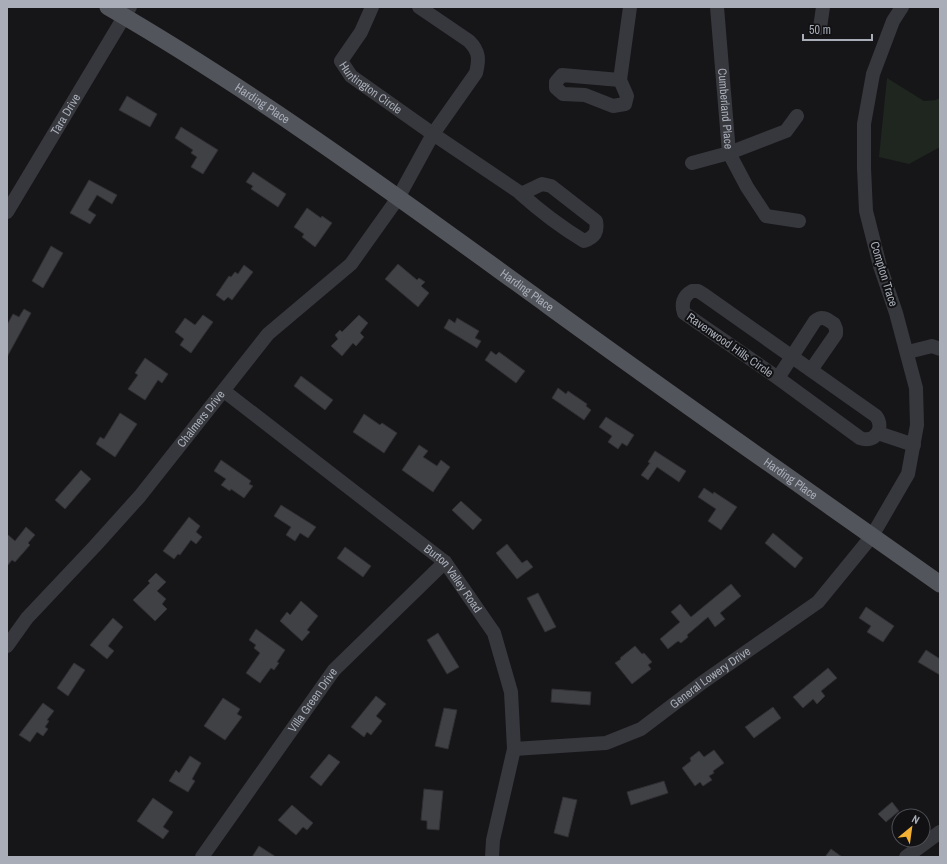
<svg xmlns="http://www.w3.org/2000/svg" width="947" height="864" viewBox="0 0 947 864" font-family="'Archivo Narrow',sans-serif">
<rect width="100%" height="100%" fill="#161618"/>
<path fill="#1e261f" d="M 887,78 L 924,101 L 936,100 L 940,98 L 940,147 L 909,164 L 879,157 Z"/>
<path fill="#404145" stroke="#303034" d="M 127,96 L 157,114 L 150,127 L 119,110 Z
M 181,127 L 218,150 L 203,174 L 191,167 L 197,157 L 191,153 L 193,150 L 175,138 Z
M 253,172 L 286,194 L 278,207 L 251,189 L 253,186 L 246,182 Z
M 89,180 L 117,195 L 112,204 L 97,195 L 88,210 L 96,215 L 90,224 L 70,213 Z
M 307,208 L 321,218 L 322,216 L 332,223 L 315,247 L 302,237 L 304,234 L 294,227 Z
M 51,246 L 63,253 L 43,288 L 32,281 Z
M 398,264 L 417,280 L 419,278 L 425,282 L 421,286 L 429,293 L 418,307 L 385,279 Z
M 244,265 L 253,272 L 232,300 L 228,297 L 224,301 L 216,295 L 229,276 L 231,277 L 235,272 L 238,274 Z
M 24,309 L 31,313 L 7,357 L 7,325 L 13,314 L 19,317 Z
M 203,315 L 213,322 L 191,353 L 180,345 L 184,339 L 175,332 L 185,318 L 195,325 Z
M 359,315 L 368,323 L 360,333 L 364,337 L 356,346 L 353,343 L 342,356 L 331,346 L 338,339 L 335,335 L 340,330 L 342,332 Z
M 457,318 L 479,331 L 475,338 L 481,341 L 477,348 L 444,328 L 449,319 L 455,323 Z
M 491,351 L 496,355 L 499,352 L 525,371 L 516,383 L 485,360 Z
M 145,358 L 168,374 L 162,383 L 158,380 L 145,400 L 128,389 L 138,375 L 135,373 Z
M 301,376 L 333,400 L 325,410 L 294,386 Z
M 558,388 L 566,394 L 568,391 L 587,404 L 586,406 L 591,410 L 584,420 L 552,398 Z
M 120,413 L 137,424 L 115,457 L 96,444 L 100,437 L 104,439 Z
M 364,414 L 380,425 L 382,423 L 397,433 L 384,453 L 353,432 Z
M 606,417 L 634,435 L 627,446 L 622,443 L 618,449 L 608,442 L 612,436 L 599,427 Z
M 419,445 L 428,451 L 423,457 L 437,466 L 441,460 L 450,467 L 433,492 L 402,470 Z
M 655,451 L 686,471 L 679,482 L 657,467 L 648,480 L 641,475 L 650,463 L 648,462 Z
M 221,460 L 251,481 L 249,484 L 253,486 L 244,498 L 231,489 L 230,491 L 221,485 L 226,479 L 214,471 Z
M 81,470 L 91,479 L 65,509 L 55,500 Z
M 704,488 L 713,494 L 714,492 L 737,507 L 721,530 L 708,521 L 716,509 L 698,497 Z
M 461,501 L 482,520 L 473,530 L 452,510 Z
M 281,505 L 316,527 L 308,538 L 300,533 L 295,541 L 286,535 L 291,527 L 274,516 Z
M 189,517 L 200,526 L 196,532 L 202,537 L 196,544 L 191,540 L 180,555 L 178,554 L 174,559 L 163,551 Z
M 26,527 L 35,535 L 28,543 L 30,545 L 15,562 L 12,560 L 7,566 L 7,534 L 15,541 Z
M 773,533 L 803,558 L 795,568 L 765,543 Z
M 507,544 L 522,563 L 527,560 L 533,567 L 517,579 L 496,553 Z
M 345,547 L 371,566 L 363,577 L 337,558 Z
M 156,573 L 166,582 L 157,591 L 166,599 L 162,604 L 167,609 L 155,621 L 133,600 L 150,583 L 148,581 Z
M 731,584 L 741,596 L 720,613 L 725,619 L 715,627 L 708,617 L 687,635 L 688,637 L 681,643 L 678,641 L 668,649 L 660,639 L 680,622 L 671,612 L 680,604 L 691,617 Z
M 538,593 L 556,627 L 545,632 L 527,598 Z
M 301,601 L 318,616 L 307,630 L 310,632 L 302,641 L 280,621 L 287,612 L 290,615 Z
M 866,607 L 894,626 L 883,642 L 867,632 L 871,626 L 859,618 Z
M 113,618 L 123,627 L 108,646 L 114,651 L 107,659 L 90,645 Z
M 256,629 L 285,650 L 277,662 L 279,663 L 274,670 L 271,668 L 260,683 L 246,673 L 260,653 L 254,648 L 256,645 L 249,640 Z
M 438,633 L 459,667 L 447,674 L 427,640 Z
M 635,646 L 642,654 L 644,653 L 652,662 L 648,665 L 651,669 L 632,684 L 615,663 L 621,659 L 620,658 Z
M 926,650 L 940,659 L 940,675 L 918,662 Z
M 74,663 L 85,670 L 68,696 L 57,688 Z
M 828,668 L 837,678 L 821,691 L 825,696 L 817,704 L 813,699 L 803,708 L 793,697 Z
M 552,689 L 591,692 L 590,705 L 551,702 Z
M 376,696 L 386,704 L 376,716 L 382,721 L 371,735 L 367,732 L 364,737 L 351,727 Z
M 223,698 L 240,709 L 237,714 L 242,717 L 225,740 L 204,726 Z
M 43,703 L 54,711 L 47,720 L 49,721 L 45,727 L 48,729 L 43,736 L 37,732 L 30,742 L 19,735 Z
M 773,707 L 781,718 L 754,738 L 745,727 Z
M 444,708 L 457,710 L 448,749 L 435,746 Z
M 714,750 L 724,763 L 713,771 L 714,773 L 709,776 L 712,780 L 703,786 L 700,782 L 695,786 L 682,768 L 691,761 L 690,758 L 699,751 L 704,757 Z
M 329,754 L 340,762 L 321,786 L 310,777 Z
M 190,756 L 201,763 L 192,779 L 195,781 L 188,792 L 169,781 L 176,770 L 179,773 Z
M 664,781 L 668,793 L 631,805 L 627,792 Z
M 424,789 L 443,791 L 439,830 L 427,829 L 427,821 L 421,820 Z
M 563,797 L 577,800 L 568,837 L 554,833 Z
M 153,798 L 173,812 L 163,827 L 169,831 L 163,839 L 137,821 Z
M 892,802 L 899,811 L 886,822 L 878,814 Z
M 292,805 L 313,823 L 307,830 L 303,827 L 296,835 L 278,820 Z
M 259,846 L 276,857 L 252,857 Z
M 831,849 L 842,857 L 825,857 Z"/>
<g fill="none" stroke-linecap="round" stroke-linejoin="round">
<g stroke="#37383d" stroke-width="14">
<path id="s1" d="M 372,7 L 361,32 L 341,61 L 351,76 L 433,134 L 476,73 C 479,60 480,52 469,41 L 419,7"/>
<path id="s2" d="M 717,7 L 729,153 L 747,187 L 766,216 L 799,221"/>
<path d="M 820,28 L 823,7"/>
<path d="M 620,80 L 562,75 L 556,82 L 556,88 L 563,94 L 585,95 L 613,106 L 625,104 L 627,96 L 620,80 L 630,7"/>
<path d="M 692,163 L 729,153 L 786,131 L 797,116"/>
<path id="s3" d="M 7,212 L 130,7"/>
<path d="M 692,291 L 698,291 L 703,294 L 876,416 C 885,428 875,444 860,438 L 778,378 L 684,313 C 681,304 683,296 692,291 Z"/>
<path d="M 908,352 L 932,346 L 940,349"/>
<path d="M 778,378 L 815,321 C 822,315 827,319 834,324 L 836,329 L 836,334 L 811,370"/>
<path id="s4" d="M 224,391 L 445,562 L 494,633 L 511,692 L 514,749 L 493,840 L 492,857"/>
<path d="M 878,433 L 914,445"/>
<path id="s5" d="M 7,646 L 27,618 L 95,546 L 140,496 L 268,334 L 351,264 L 398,198 L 433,134 L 519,192 L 521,194 C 541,212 561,227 584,241 C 595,237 598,232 596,221 L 551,186 L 542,184 L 521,194"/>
<path id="s6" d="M 514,749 L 606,743 L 641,729 L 703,682 L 818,602 L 872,536 L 908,474 L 917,425 L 916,388 L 896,313 L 880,266 L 866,211 L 864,168 L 864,124 L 873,74 L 893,21 L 902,7"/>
<path id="s7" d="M 202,857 L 334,670 L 445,562"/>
<path d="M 906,857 L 940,832"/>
</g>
<path stroke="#53555c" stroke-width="17" id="s8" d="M 108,7 C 262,96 406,203 550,307 C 679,401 810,492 940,584"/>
</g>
<g text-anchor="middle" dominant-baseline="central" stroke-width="4" stroke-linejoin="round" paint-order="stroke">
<g font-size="12" fill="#a8adb8" stroke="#111113">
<text stroke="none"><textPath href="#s1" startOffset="103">Huntington Circle</textPath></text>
<text stroke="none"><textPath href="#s8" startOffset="182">Harding Place</textPath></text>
<text stroke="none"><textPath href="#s2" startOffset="102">Cumberland Place</textPath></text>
<text stroke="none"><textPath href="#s3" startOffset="114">Tara Drive</textPath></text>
<text transform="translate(884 274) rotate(73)">Compton Trace</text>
<text stroke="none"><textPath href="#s8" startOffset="506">Harding Place</textPath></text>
<text transform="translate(730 345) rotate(35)">Ravenwood Hills Circle</text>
<text stroke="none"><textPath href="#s5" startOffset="299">Chalmers Drive</textPath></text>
<text stroke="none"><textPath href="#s8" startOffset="830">Harding Place</textPath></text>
<text stroke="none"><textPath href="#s4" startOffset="297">Burton Valley Road</textPath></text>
<text stroke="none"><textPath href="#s6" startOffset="216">General Lowery Drive</textPath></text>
<text stroke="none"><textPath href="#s7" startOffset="192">Villa Green Drive</textPath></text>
</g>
</g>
<rect width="947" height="864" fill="none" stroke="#a8adb8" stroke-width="16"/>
<g transform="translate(911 828) rotate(29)"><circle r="19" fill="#111113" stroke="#4d4f55"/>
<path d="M0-3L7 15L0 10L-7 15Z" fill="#f2b134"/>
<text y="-6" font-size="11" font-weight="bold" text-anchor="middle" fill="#a8adb8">N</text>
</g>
<path d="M803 34v6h69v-6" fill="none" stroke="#a8adb8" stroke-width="2"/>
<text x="809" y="34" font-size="12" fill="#a8adb8" stroke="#111113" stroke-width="3" paint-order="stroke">50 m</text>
</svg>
